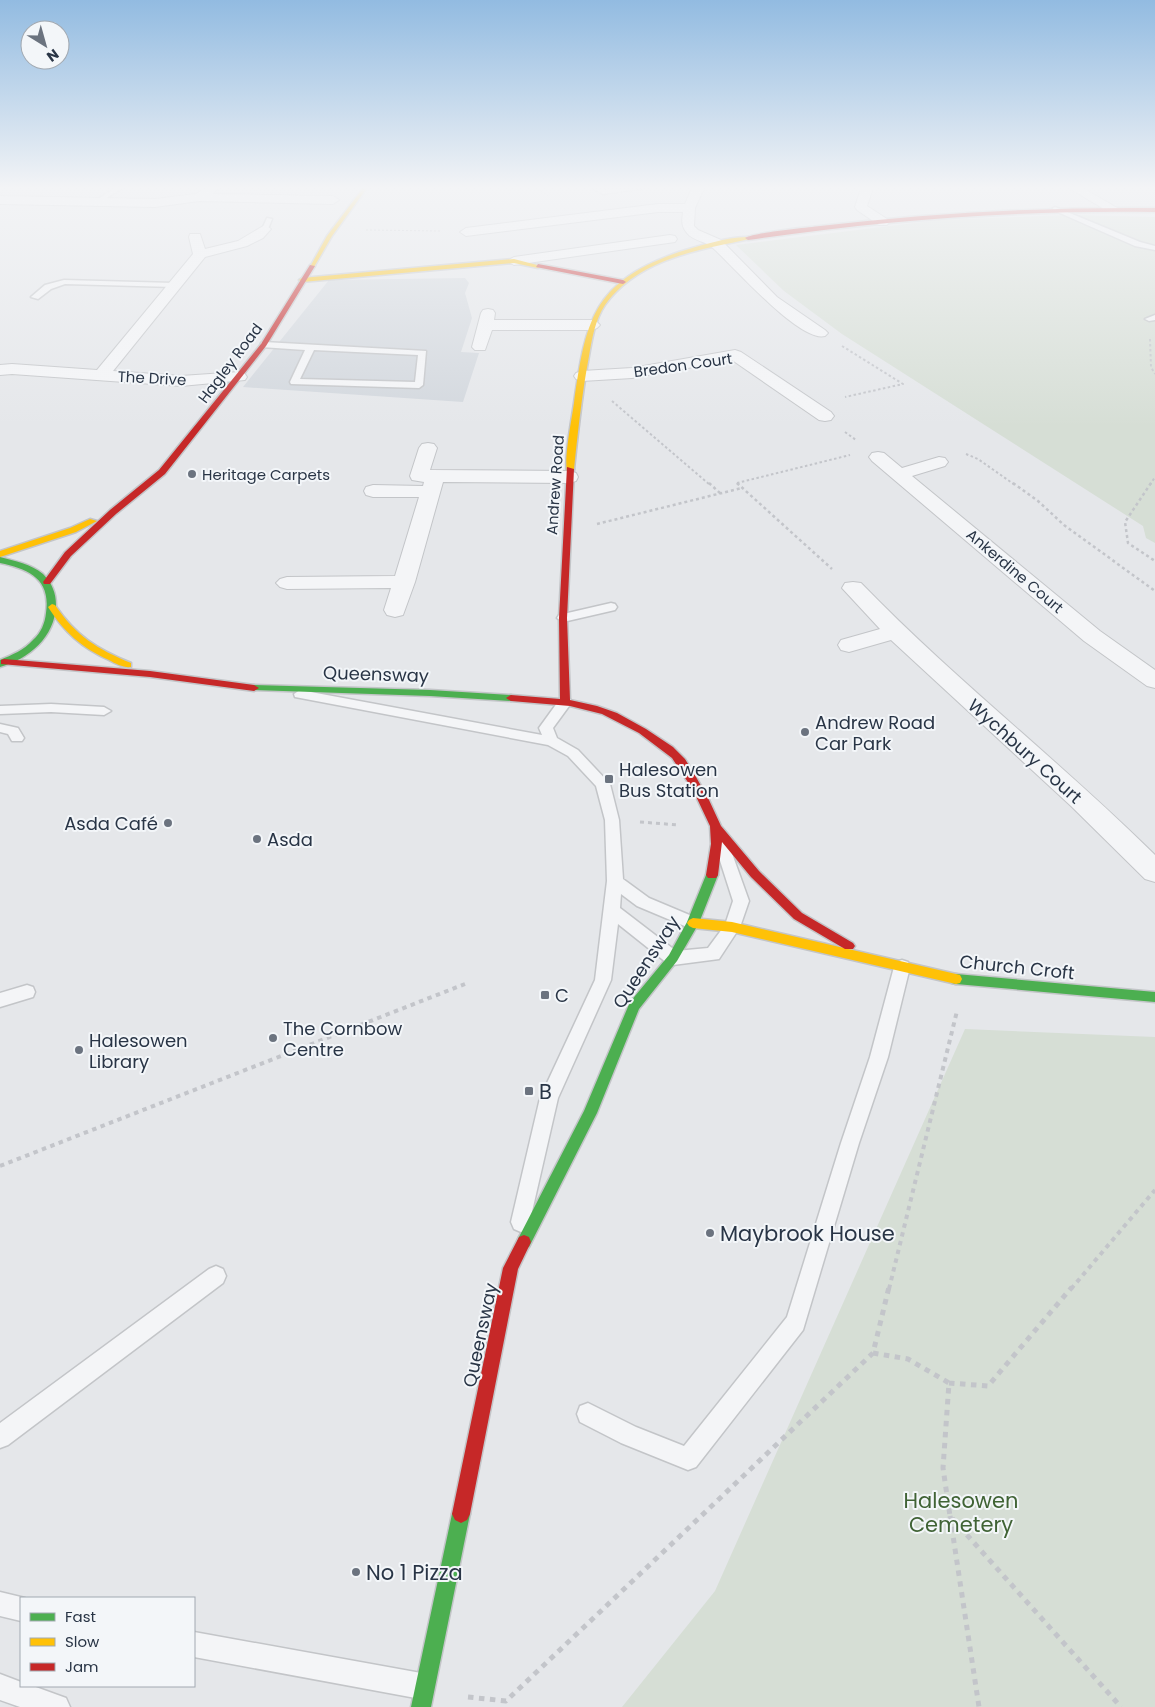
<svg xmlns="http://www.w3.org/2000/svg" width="1155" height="1707" viewBox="0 0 1155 1707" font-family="Poppins,sans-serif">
<rect width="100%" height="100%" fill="#e5e7ea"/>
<path fill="#d2d7dd" d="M 465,278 L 469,283 L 465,293 L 472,318 L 461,352 L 479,353 L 463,402 L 243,387 L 329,280 Z"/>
<path fill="#d6ded5" d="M 1071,215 L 1155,217 L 1155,543 L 1146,538 L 1143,526 L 842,334 L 784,291 L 736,245 L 939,220 Z
M 965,1029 L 1155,1037 L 1155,1707 L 622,1707 L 715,1591 Z"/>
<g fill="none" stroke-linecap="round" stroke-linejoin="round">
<g stroke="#c3c5c8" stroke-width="3">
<path id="lane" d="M 115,188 L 122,188 L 99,203 L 95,203 L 95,201 Z
M 592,188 L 604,190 L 645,188 L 603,194 Z
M 1055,207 L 1140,242 L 1155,246 L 1155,250 L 1135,246 L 1053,210 L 1053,208 Z
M 267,218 L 272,219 L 268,229 L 265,231 L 262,229 Z
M 64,280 L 174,283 L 178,285 L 174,287 L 65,284 L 51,289 L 38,299 L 31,297 L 45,285 Z
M 1155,315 L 1155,320 L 1149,321 L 1145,319 Z
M 264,342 L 426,351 L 423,385 L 419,388 L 291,384 L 290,382 L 305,350 L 261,347 L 261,343 ZM 314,350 L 418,355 L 415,382 L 300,379 Z
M 611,603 L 615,604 L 617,607 L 615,610 L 563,622 L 557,618 L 559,615 Z
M 300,690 L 542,735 L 539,728 L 560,699 L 570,699 L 572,702 L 553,728 L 557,738 L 578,750 L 610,784 L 619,820 L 623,879 L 649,898 L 699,919 L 701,923 L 699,927 L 693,929 L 687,927 L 637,906 L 621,894 L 620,908 L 676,951 L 708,948 L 725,925 L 733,901 L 715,845 L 717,841 L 722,840 L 727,841 L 729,845 L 749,901 L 740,927 L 719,959 L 673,965 L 667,963 L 618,924 L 611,980 L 558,1098 L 528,1229 L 521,1232 L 514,1229 L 511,1222 L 540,1098 L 595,980 L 607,881 L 605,820 L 596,786 L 568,756 L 548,745 L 295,697 L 294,694 Z
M 51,704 L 104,707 L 111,711 L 104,715 L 51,712 L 0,714 L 0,706 Z
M 0,724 L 18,728 L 24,738 L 22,741 L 12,741 L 8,734 L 0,732 Z
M 902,960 L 908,962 L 910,967 L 888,1057 L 859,1143 L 803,1330 L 696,1467 L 688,1470 L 621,1443 L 580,1422 L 577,1414 L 580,1406 L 588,1403 L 636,1427 L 684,1446 L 787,1317 L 841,1143 L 870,1057 L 894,967 L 896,962 Z
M 27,985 L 33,987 L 35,992 L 33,997 L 0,1007 L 0,993 Z
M 216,1266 L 223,1269 L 226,1276 L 223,1283 L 8,1445 L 0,1448 L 0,1423 L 209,1269 Z
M 0,1592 L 25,1598 L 21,1598 L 21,1621 L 0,1616 Z
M 194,1632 L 421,1673 L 430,1677 L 434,1686 L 430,1695 L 421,1699 L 194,1657 Z
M 0,1674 L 21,1682 L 21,1686 L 33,1686 L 66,1698 L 70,1707 L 20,1707 L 0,1700 Z"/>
</g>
<g stroke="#c3c5c8" stroke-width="2">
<path id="street" d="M 205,188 L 218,188 L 212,194 L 333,196 L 339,200 L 333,204 L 199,201 L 155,207 L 0,204 L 0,196 L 155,199 L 196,194 Z
M 692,188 L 704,188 L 695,208 L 694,226 L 698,230 L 721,240 L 777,297 L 825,330 L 828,333 L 825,336 C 800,343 733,266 713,248 C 706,241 693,241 687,233 C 681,226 682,221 683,212 L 658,212 L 466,236 L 460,232 L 466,228 L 658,204 L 685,204 Z
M 861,188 L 873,188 L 867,206 L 887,219 L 889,222 L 887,225 L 879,225 L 857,210 L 855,207 Z
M 1069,188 L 1083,188 L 1119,209 L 1117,212 L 1109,212 Z
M 265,225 L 271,229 L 263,238 L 247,246 L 205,257 L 113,371 L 181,376 L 239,372 L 245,374 L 247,377 L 245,380 L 181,386 L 12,374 L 0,375 L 0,365 L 12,364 L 97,370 L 193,254 L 189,237 L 190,234 L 200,234 L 205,249 L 238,241 Z
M 670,235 L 675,236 L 677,239 L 675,242 L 514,265 L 507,261 L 514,257 Z
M 488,309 L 493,310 L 495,313 L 494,320 L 592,320 L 597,322 L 600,325 L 597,328 L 592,330 L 492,330 L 485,350 L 475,350 L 472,347 L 481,313 L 483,310 Z
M 735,350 L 741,352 L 831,412 L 834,416 L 831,420 L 825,421 L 819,420 L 732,360 L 632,378 L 582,381 L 576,379 L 574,376 L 576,373 L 582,371 L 632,368 Z
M 428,443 L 434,444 L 437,448 L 430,470 L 569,471 L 576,473 L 578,477 L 576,481 L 569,483 L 443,482 L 415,582 L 403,615 L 395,617 L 387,615 L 384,610 L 391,588 L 287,589 L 280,587 L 276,583 L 280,579 L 287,577 L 395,576 L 419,497 L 373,497 L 366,495 L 364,491 L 366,487 L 373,485 L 423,486 L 424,482 L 412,480 L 410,476 L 419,448 L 422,444 Z
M 878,452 L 884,453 L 902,468 L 939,457 L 945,458 L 948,462 L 945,466 L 912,476 L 1100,631 L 1155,670 L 1155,688 L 1147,686 L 1084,641 L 872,461 L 869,457 L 872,453 Z
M 853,582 L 861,583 C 954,679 1060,761 1155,855 L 1155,882 L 1145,879 L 1071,806 L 891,640 L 849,652 L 841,650 L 838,645 L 841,640 L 880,629 L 842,588 L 845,583 Z"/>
</g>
<g stroke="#c3c5c8" stroke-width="3">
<path id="fast" d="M 0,557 C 15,561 31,564 43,574 C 52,583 56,593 56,605 C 55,637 29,659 0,667 L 0,660 C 12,655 24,650 33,640 C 41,633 45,623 46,613 C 51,579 29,569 0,563 Z
M 254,685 L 430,690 L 511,695 L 516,698 L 511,701 L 430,696 L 251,690 L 249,688 L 251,686 Z
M 712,871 L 716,872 L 718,875 L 699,923 L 677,961 L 639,1009 L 597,1113 L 529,1247 L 524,1249 L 519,1247 L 517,1242 L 519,1237 L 584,1111 L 630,1002 L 669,955 L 687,922 L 706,875 L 708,872 Z
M 956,974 L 1155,992 L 1155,1002 L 956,984 L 952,983 L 950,979 L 952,975 Z
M 461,1505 L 467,1508 L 470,1514 L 431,1707 L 411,1707 L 452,1514 L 455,1508 Z"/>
</g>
<g stroke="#c3c5c8" stroke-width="3">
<path id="slow" d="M 363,188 L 367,188 L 332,236 L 314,267 L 310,267 L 327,236 Z
M 750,237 L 750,239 C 698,250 638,259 605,305 C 595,320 592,339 589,356 C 582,393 578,431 574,469 L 567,471 C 564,457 572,418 574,403 C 586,319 593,282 679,252 C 699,246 729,236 750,237 Z
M 514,259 L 541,266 L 538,268 L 514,263 L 302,282 L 299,280 L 302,278 Z
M 90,519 L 97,521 L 76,532 L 0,557 L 0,551 L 70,528 Z
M 52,604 L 55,605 C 76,636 97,649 131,663 L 131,667 C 124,668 116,664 109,660 C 82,648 64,632 48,607 Z
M 693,918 L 732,922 L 956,974 L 960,975 L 962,979 L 960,983 L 956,984 L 732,932 L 693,928 L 689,926 L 687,923 L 689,920 Z"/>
</g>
<g stroke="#c3c5c8" stroke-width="3">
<path id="jam" d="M 1155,208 L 1155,212 C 1018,210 883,220 748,240 L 745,238 C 757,232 804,228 820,226 C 932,213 1043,207 1155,208 Z
M 538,264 L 623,280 L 626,282 L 623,284 L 536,267 Z
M 310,265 L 315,266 L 266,346 L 165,474 L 116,514 L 71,556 L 50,584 L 44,584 L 43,582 L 65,552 L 110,510 L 159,470 L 261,344 Z
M 567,467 L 574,469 L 567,618 L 570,700 L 597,706 L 617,713 L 646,729 L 673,747 L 685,759 L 696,777 L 709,800 L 721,826 L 759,871 L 802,913 L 853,943 L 855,946 L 853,949 L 845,949 L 794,919 L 751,877 L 722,842 L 718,875 L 716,878 L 708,878 L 706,875 L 711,844 L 710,826 L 693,790 L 672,758 L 639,733 L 602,714 L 570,706 L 511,701 L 506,698 L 511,695 L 560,699 L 559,618 Z
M 4,659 L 150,671 L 254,685 L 259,688 L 254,691 L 150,677 L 1,664 L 1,660 Z
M 524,1235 L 529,1237 L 531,1242 L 518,1269 L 470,1514 L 467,1520 L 461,1523 L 455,1520 L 452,1514 L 503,1268 L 519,1237 Z"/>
</g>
<path stroke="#c3c5ca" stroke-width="1" stroke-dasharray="2 2" stroke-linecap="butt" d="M 537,188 L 548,196
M 366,230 L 440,231"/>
<path stroke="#c3c5ca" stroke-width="2" stroke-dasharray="2.5 2.5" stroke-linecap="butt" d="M 1150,339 L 1151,367 L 1155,374
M 842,346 L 903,384 L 845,397
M 612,401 L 710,485
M 845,432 L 856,440
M 966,454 L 978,459 L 1015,485
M 737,483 L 739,485
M 737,483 L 850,455
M 1150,485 L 1155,477"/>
<path stroke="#c3c5ca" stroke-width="2.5" stroke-dasharray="3 3" stroke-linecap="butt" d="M 709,483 L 720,493
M 737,483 L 832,569
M 1013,483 L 1038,501 L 1064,525 L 1155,591
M 1151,483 L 1125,522 L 1128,543 L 1155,561
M 597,524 L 742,488"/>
<path stroke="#c3c5ca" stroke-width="3" stroke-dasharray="4 4" stroke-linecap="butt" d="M 640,822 L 679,825"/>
<path stroke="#c3c5ca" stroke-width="4" stroke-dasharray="4.5 4.5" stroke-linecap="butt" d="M 0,1166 L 465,984
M 889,1289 L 957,1011
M 1071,1289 L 1155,1190"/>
<path stroke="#c3c5ca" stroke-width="5" stroke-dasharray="5.5 5.5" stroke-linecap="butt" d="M 873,1353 L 908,1359 L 949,1383 L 943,1468 L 950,1516 L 1121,1707
M 949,1383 L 988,1386 L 1072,1287
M 950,1516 L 979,1707
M 468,1697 L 506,1701 L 873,1353 L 889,1287"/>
<use href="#lane" fill="#f4f5f7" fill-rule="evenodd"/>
<use href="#street" fill="#f4f5f7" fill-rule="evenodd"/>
<use href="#fast" fill="#4caf50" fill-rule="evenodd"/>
<use href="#slow" fill="#ffc107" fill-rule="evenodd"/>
<use href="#jam" fill="#c62828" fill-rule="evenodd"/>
</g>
<linearGradient id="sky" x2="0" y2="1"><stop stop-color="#92bbe1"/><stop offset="0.44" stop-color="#f3f4f6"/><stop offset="1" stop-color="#f3f4f6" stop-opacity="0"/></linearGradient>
<rect width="1155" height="427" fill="url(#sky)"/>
<g fill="#6b737f" stroke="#f3f6f9" stroke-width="2">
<circle cx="192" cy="474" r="5"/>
<circle cx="805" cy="732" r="5"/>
<rect x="604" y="774" width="10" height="10" rx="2.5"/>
<circle cx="168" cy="823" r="5"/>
<circle cx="257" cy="839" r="5"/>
<rect x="540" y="990" width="10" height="10" rx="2.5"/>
<circle cx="273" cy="1038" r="5"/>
<circle cx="79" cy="1050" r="5"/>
<rect x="524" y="1086" width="10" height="10" rx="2.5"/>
<circle cx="710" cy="1233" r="5"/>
<circle cx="356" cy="1572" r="5"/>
</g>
<g text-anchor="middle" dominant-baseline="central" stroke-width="4" stroke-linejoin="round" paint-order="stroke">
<g font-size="15" fill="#293546" stroke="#f3f6f9">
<text transform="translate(230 363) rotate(-53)">Hagley Road</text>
<text transform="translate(683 365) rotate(-8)">Bredon Court</text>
<text transform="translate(152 378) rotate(3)">The Drive</text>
<text transform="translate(555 485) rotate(-86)">Andrew Road</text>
<text transform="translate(1015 571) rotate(40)">Ankerdine Court</text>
</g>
<g font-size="15" fill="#293546" stroke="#f3f6f9" text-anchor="start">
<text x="202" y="474">Heritage Carpets</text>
</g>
<g font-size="18" fill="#293546" stroke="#f3f6f9">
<text transform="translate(376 674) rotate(2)">Queensway</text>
<text transform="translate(1025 751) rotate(42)">Wychbury Court</text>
<text transform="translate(646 962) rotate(-57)">Queensway</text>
<text transform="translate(1017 967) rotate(6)">Church Croft</text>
<text transform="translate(480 1335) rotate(-78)">Queensway</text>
</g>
<g font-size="18" fill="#293546" stroke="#f3f6f9" text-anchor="start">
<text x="815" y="722">Andrew Road<tspan x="815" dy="21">Car Park</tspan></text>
<text x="619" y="769">Halesowen<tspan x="619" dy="21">Bus Station</tspan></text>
<text x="158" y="823" text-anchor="end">Asda Café</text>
<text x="267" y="839">Asda</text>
<text x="555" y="995">C</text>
<text x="283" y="1028">The Cornbow<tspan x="283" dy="21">Centre</tspan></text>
<text x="89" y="1040">Halesowen<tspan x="89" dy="21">Library</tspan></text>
</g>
<g font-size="21" fill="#293546" stroke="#f3f6f9" text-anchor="start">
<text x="539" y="1091">B</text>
<text x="720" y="1233">Maybrook House</text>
<text x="366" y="1572">No 1 Pizza</text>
</g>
<g font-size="21" fill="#406335" stroke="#f3f6f9">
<text x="961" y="1500">Halesowen<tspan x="961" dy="24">Cemetery</tspan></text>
</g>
</g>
<rect x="20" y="1597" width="175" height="90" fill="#f3f6f9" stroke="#a2a9b1"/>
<rect x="30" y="1613" width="25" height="8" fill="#4caf50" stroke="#a2a9b1"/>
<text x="65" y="1622" font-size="15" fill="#293546">Fast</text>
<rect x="30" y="1638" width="25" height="8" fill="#ffc107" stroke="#a2a9b1"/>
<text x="65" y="1647" font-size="15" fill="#293546">Slow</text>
<rect x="30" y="1663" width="25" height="8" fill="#c62828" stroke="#a2a9b1"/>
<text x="65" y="1672" font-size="15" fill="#293546">Jam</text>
<g transform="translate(45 45) rotate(143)"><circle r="24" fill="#f3f6f9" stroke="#a2a9b1"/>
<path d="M0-4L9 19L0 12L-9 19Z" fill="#6b737f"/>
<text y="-8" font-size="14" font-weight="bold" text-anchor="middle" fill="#293546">N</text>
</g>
</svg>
